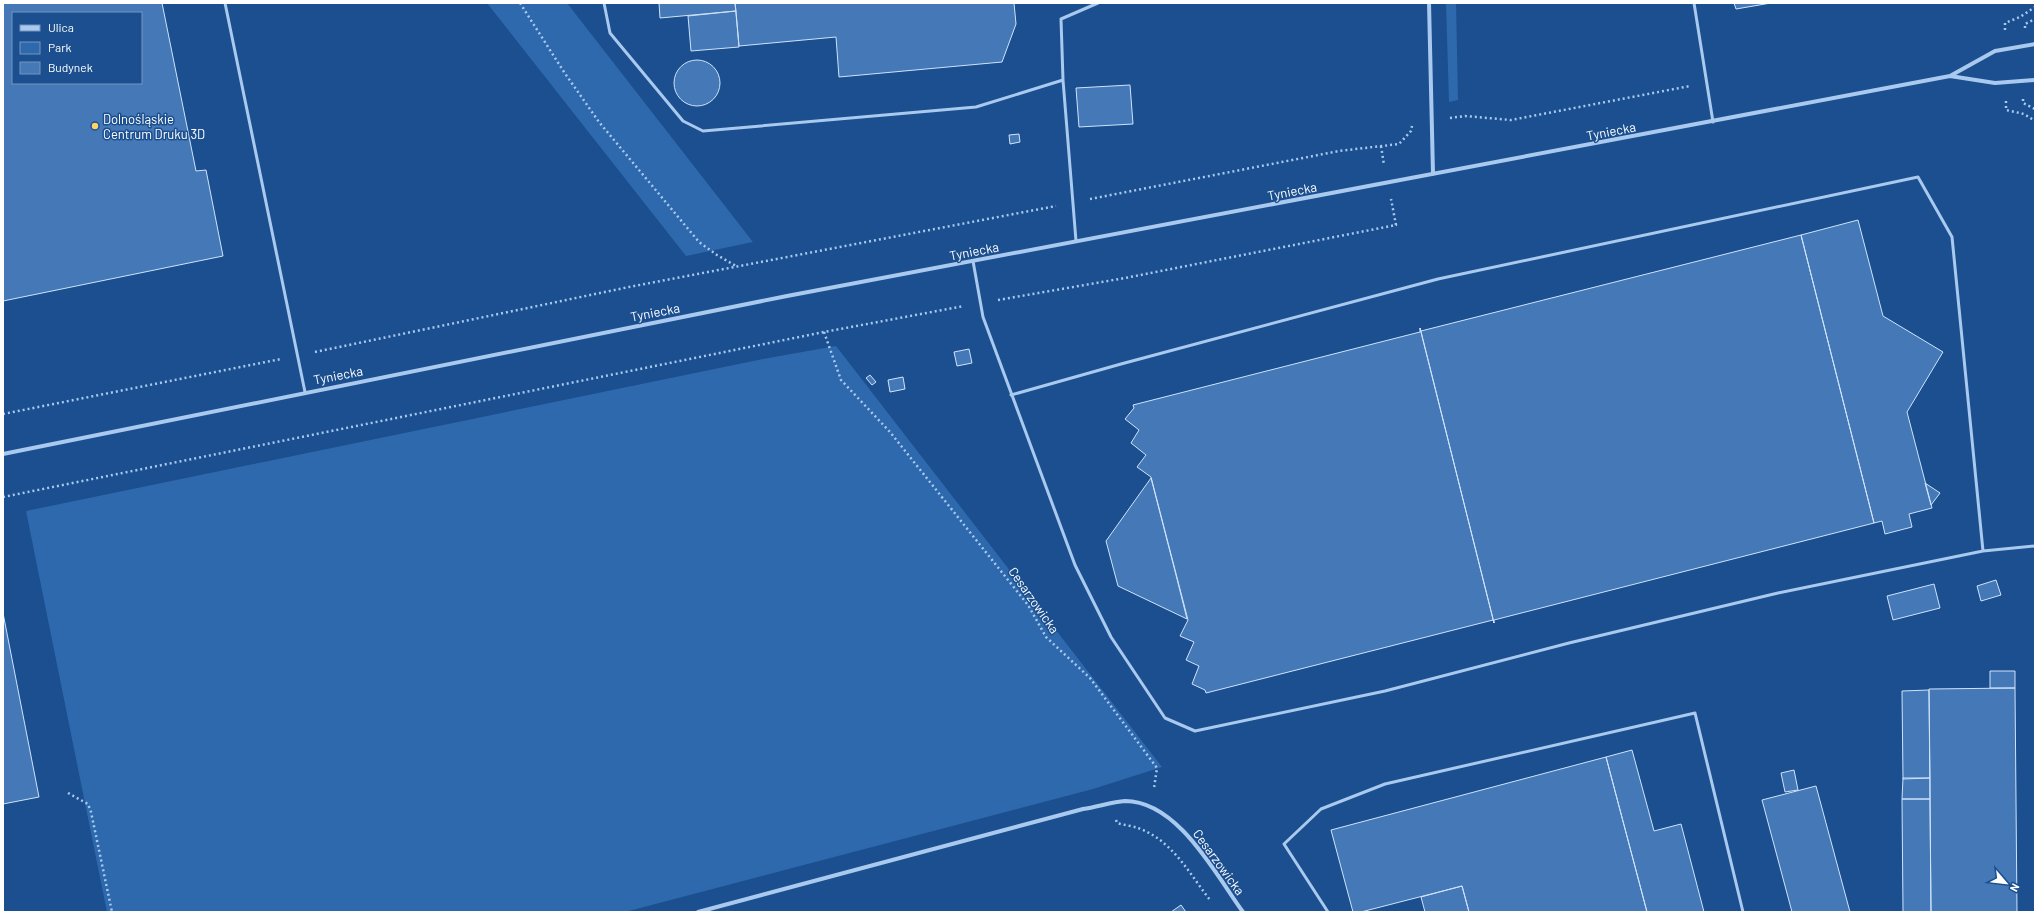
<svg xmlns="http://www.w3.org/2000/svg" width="2038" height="915" viewBox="0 0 2038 915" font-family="Barlow,sans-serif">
<rect width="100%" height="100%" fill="#1b4f8f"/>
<path fill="#2e69ad" d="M 487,3 L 567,3 L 753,242 L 686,256 Z
M 1446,3 L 1456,3 L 1458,100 L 1449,102 Z
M 836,346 L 1162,767 L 1093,789 L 625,912 L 107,912 L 26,511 L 763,359 Z"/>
<path fill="#4478b7" stroke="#cfe3fa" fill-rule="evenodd" d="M 3,3 L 162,3 L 196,171 L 206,170 L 223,256 L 3,301 ZM 13,13 L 141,13 L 141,83 L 13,83 Z
M 659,3 L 735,3 L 736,11 L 660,18 Z
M 735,3 L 1014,3 L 1016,24 L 1002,62 L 839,77 L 836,37 L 739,46 Z
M 1734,3 L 1771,3 L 1736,9 Z
M 736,11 L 739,47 L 691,51 L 688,16 Z
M674 83a23 23 0 1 1 46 0a23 23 0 1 1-46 0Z
M 1130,85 L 1133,124 L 1079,127 L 1076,88 Z
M 1019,134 L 1020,142 L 1010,144 L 1009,135 Z
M 1858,220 L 1883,316 L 1943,352 L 1907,412 L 1932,508 L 1909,514 L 1912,527 L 1885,534 L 1882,521 L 1874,523 L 1801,235 Z
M 1801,235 L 1874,523 L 1494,620 L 1494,623 L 1420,328 L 1421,331 Z
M 1420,328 L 1494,623 L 1493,620 L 1206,693 L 1205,690 L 1192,684 L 1199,666 L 1186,660 L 1194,642 L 1180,636 L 1188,620 L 1151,477 L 1137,467 L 1146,455 L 1131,443 L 1139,430 L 1125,419 L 1134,408 L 1133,405 L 1420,332 Z
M 969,349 L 972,363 L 957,366 L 954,352 Z
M 870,375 L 876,382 L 872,385 L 866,378 Z
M 903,377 L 905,389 L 890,392 L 888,380 Z
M 1151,478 L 1176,575 L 1187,619 L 1118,586 L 1106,541 Z
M 1925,483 L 1940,493 L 1931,505 Z
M 1996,580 L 2001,595 L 1981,601 L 1977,586 Z
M 1934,584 L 1940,608 L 1893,620 L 1887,596 Z
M 3,613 L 39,797 L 3,804 Z
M 1990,671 L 2015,671 L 2015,688 L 1990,688 Z
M 2015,688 L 2017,912 L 1931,912 L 1929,689 Z
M 1929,690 L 1930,778 L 1903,779 L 1902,691 Z
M 1632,750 L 1654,831 L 1681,824 L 1704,912 L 1647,912 L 1606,757 Z
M 1606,757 L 1647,912 L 1469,912 L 1462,886 L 1361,912 L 1353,912 L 1331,830 Z
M 1794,770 L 1798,790 L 1785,792 L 1781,773 Z
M 1903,778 L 1930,778 L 1930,799 L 1902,799 Z
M 1816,786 L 1850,912 L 1792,912 L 1762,800 Z
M 1902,799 L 1930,799 L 1931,912 L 1903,912 Z
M 1462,886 L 1469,912 L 1425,912 L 1421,897 Z
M 1181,905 L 1186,912 L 1171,912 Z"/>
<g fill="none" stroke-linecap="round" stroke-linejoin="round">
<path stroke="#a9c9ee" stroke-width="2.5" stroke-dasharray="2 3" stroke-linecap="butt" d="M 520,3 L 564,72 L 599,122 L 699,242 L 717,255 L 736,266
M 2025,28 L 2025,24 L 2035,19
M 2005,30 L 2005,23 L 2020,17 L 2035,7
M 2023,99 L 2023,103 L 2035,109
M 2006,101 L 2006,110 L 2024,114 L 2035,121
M 1450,118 L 1465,116 L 1511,120 L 1690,86
M 1381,146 L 1384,165
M 1090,199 L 1339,151 L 1399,144 L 1411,131 L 1412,126
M 998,300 L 1125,278 L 1396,225 L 1391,199
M 824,332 L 841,380 L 890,432 L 1028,605 L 1046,637 L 1090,678 L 1157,768 L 1154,788
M 315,352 L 629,287 L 1056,206
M 3,414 L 281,359
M 3,497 L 824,332 L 964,306
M 68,793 L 88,804 L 91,812 L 112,912
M 1116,820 L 1117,823 C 1124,825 1132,826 1138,828 C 1172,840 1189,873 1210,900"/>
<path stroke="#a9c9ee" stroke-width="3" d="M 225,3 L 305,392
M 604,3 L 610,33 L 683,121 L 703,131 L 976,107 L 1063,80
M 1694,3 L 1713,122
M 1076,241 L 1063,80 L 1061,19 L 1098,3
M 973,261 L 983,317 L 1075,565 L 1111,637 L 1165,718 L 1195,731 L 1385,691 L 1569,643 L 1778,593 L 1983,551 L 2035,546
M 1011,395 L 1121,364 L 1438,279 L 1918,177 L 1952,237 L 1983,551
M 1328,912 L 1284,844 L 1321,809 L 1385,784 L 1695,713 L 1743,912"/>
<path stroke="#a9c9ee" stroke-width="4" d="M 1429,3 L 1433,174
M 1950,76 L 1995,83 L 2035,80
M 3,454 L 787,296 L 1950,76 L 1995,51 L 2035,44
M 698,912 L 1083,809 C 1097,807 1112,802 1125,801 C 1178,801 1216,875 1243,912"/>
</g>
<circle fill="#ffd166" stroke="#1b4f8f" stroke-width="1.5" cx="95" cy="126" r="4"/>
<g text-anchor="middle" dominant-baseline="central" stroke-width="3" stroke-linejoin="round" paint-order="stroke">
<g font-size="13" fill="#fff" stroke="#1b4f8f" text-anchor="start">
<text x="103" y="119">Dolnośląskie<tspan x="103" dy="15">Centrum Druku 3D</tspan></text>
</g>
<g font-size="13" fill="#fff" stroke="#1b4f8f">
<text transform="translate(1611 131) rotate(-11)">Tyniecka</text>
<text transform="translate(1292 191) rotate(-11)">Tyniecka</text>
<text transform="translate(974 251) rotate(-11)">Tyniecka</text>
<text transform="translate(655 312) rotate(-11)">Tyniecka</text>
<text transform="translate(338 375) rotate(-11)">Tyniecka</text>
<text transform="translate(1034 600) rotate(55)">Cesarzowicka</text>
<text transform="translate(1219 862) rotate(54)">Cesarzowicka</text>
</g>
</g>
<rect width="2038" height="915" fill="none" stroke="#ffffff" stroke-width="8"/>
<rect x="12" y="12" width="130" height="72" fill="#1b4f8f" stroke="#7695bc"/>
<rect x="20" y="25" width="20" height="6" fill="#a9c9ee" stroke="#7695bc"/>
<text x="48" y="32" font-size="12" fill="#ffffff">Ulica</text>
<rect x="20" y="42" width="20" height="12" fill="#2e69ad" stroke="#7695bc"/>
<text x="48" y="52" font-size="12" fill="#ffffff">Park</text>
<rect x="20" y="62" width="20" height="12" fill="#4478b7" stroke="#7695bc"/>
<text x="48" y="72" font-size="12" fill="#ffffff">Budynek</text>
<g transform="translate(2006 883) rotate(118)" stroke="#1b4f8f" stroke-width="3" paint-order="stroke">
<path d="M0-3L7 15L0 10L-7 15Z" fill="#ffffff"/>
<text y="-6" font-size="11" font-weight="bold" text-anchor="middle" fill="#ffffff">N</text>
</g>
</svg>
